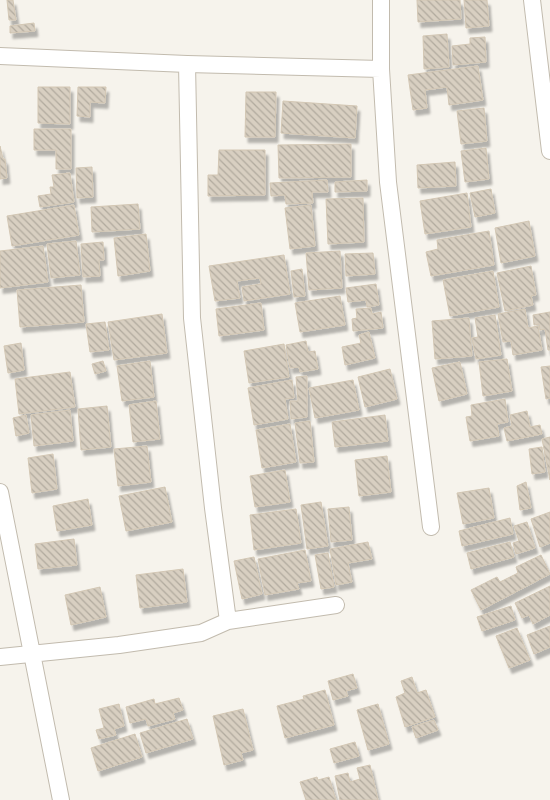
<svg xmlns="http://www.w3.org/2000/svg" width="550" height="800" viewBox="0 0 550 800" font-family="'DM Sans',sans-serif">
<defs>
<pattern id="building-back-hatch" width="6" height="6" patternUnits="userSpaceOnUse" patternTransform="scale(1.25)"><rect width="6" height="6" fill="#d8cfc1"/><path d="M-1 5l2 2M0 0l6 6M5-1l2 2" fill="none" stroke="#b1aa9e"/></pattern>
<filter id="shadow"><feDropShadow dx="3" dy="5.5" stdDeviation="1" flood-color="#0004"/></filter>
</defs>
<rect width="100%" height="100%" fill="#f6f3ec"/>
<path fill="url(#building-back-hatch)" stroke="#d3c7b4" filter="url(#shadow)" d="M 7,0 L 13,0 L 16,20 L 9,20 Z
M 417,0 L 460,0 L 461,19 L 418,22 Z
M 464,0 L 487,0 L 489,26 L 466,28 Z
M 34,23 L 35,31 L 10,33 L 10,26 Z
M 447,34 L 449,67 L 424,69 L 423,36 Z
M 485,37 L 486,62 L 453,65 L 452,46 L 470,44 L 470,38 Z
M 478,66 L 483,100 L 449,105 L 447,87 L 425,90 L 427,108 L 413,110 L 408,75 Z
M 38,87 L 70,87 L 70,124 L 38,123 Z
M 78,87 L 106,87 L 105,103 L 90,102 L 90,117 L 77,116 Z
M 246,92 L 276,92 L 275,137 L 245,137 Z
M 283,101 L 357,106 L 355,138 L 281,133 Z
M 484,108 L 487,141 L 461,144 L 457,111 Z
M 34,129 L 71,129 L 71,169 L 56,169 L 56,150 L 34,150 Z
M 351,144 L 351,177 L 279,178 L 278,145 Z
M 0,146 L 3,159 L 5,159 L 7,178 L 0,179 Z
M 486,148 L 489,179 L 465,182 L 461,151 Z
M 219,150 L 265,150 L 265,195 L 208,196 L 208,175 L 218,175 Z
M 455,162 L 456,186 L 418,188 L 417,165 Z
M 92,167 L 93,197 L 77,198 L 76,168 Z
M 70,173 L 74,202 L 40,207 L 38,196 L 51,194 L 50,187 L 54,187 L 52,175 Z
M 327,180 L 328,192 L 312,192 L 313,203 L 286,204 L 285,195 L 271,196 L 270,183 Z
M 367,180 L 367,191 L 335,192 L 335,182 Z
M 491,189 L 495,213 L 475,217 L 470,193 Z
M 467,193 L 471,227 L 425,234 L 420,201 Z
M 363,198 L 364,242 L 328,244 L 326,199 Z
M 138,204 L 140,229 L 92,232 L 91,207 Z
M 74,205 L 79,235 L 12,246 L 7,216 Z
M 311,205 L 315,246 L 290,249 L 285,208 Z
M 529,221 L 535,256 L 501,263 L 495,228 Z
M 489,231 L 494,265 L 431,276 L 426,252 L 438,249 L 437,240 Z
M 146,234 L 150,271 L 118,276 L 114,238 Z
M 76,241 L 80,275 L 51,278 L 47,244 Z
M 103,242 L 104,260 L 99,260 L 100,276 L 83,277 L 81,244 Z
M 43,246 L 48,282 L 0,288 L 0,251 Z
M 340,251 L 342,288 L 309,290 L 306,253 Z
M 373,253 L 375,274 L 346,276 L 345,254 Z
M 284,255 L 290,294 L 244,301 L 242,287 L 261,284 L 260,278 L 237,281 L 240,298 L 215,301 L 209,266 Z
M 531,266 L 536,295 L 531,296 L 533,305 L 505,311 L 497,273 Z
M 302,269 L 305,296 L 294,297 L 291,271 Z
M 493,271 L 499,307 L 450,316 L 443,280 Z
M 376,284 L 379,305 L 367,307 L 366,300 L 348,302 L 346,288 Z
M 81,285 L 84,322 L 20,327 L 17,290 Z
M 340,296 L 345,325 L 300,332 L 295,303 Z
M 261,303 L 264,330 L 219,336 L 216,309 Z
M 371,308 L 372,314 L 381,312 L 383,328 L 353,331 L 352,319 L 357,318 L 356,309 Z
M 525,309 L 528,328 L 538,326 L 542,350 L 513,355 L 511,341 L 503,342 L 498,314 Z
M 550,312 L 550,350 L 548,350 L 545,329 L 540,330 L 539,324 L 534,325 L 533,315 Z
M 162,314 L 167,353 L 114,360 L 108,322 Z
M 495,315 L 501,355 L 476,359 L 472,338 L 478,337 L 475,318 Z
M 469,318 L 472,356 L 435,359 L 432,321 Z
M 105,322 L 109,350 L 90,352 L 86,324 Z
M 369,332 L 375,358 L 345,365 L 342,347 L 361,343 L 359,335 Z
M 306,341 L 308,352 L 315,351 L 318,369 L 300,372 L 299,367 L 290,368 L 286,345 Z
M 21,343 L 24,370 L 8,373 L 4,346 Z
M 284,344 L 289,377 L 249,383 L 244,351 Z
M 507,359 L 512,391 L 483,396 L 479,362 Z
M 103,361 L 106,371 L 95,374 L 92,364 Z
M 150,361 L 154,397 L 122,401 L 117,366 Z
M 460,362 L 467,394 L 439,401 L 432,368 Z
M 550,366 L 550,398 L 546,399 L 541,367 Z
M 390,369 L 397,399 L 365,407 L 358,377 Z
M 70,372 L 75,407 L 19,414 L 15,379 Z
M 307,376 L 307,417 L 291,419 L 290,401 L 298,401 L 296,377 Z
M 292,380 L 294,398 L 285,399 L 288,419 L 254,425 L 248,388 Z
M 353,380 L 359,410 L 315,418 L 309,388 Z
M 505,399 L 508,422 L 497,424 L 499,436 L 470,441 L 466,417 L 472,416 L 471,405 Z
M 156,401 L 160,439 L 133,442 L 129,405 Z
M 107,406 L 111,447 L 81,450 L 78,409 Z
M 70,410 L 73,441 L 34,446 L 31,415 Z
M 527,411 L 530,427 L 540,425 L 542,434 L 507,441 L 504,428 L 512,426 L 510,415 Z
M 26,415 L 29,433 L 16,436 L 13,418 Z
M 385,415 L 388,441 L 335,447 L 332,422 Z
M 310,421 L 314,462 L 300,463 L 295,423 Z
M 290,424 L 296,462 L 262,468 L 256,430 Z
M 550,437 L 550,480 L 542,439 Z
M 147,446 L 151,482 L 118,486 L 114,449 Z
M 542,447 L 545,472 L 532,474 L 529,449 Z
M 53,454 L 57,489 L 32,493 L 28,458 Z
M 387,456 L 391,492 L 359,496 L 355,460 Z
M 285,470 L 290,502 L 255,507 L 250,476 Z
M 526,482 L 531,508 L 520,510 L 517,486 Z
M 165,487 L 172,522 L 126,531 L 119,496 Z
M 489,488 L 494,518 L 463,524 L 457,493 Z
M 88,499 L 92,525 L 57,531 L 53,506 Z
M 321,502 L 328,546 L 307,549 L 301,505 Z
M 349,507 L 352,540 L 331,542 L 328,509 Z
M 296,509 L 301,543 L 254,550 L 250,515 Z
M 550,512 L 550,543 L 540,547 L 531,519 Z
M 510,518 L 513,534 L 462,546 L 459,531 Z
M 527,522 L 535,548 L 516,554 L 513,543 L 519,541 L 514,526 Z
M 74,539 L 77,565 L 38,569 L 35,544 Z
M 368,542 L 372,559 L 348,563 L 352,582 L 336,585 L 330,549 Z
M 510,542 L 514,557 L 471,569 L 467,553 Z
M 305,550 L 311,581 L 297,583 L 299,589 L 265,595 L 258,559 Z
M 328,553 L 334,587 L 321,589 L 315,555 Z
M 541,555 L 550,574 L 481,610 L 471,590 L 497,577 L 500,582 L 518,573 L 516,567 Z
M 254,557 L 262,594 L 242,599 L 234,561 Z
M 183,569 L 187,602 L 140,608 L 136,575 Z
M 550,586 L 550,615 L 533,624 L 529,615 L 522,618 L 515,603 Z
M 100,587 L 106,617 L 71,625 L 65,595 Z
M 511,606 L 515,620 L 482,631 L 477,617 Z
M 550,626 L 550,647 L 534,654 L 527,635 Z
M 517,628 L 530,660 L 509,668 L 496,636 Z
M 353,674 L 357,688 L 346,691 L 348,696 L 333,700 L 328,681 Z
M 412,677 L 417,693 L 426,690 L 435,717 L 405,727 L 396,697 L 405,693 L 401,681 Z
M 325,690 L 334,725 L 285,738 L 277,706 L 304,699 L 303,696 Z
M 179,698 L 183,710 L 173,713 L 175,719 L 148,726 L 146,719 L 130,723 L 126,707 L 154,699 L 155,704 Z
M 119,704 L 124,726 L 114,729 L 116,735 L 99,739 L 96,730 L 104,728 L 99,709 Z
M 378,704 L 389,744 L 368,750 L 357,710 Z
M 243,709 L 253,750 L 241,753 L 243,760 L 224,765 L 213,716 Z
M 187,719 L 193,739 L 146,753 L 140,733 Z
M 434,720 L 438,730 L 416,738 L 412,727 Z
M 135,734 L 142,757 L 98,771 L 91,748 Z
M 355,742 L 359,756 L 334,763 L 330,749 Z
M 370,765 L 378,800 L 340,800 L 335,776 L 348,773 L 350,782 L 360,779 L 357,768 Z
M 317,777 L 318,780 L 329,777 L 336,800 L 306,800 L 300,782 Z"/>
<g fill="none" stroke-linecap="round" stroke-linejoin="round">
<g stroke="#c2bbae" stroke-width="18">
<path id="street" d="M 381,0 L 381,69 L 388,182 L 431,527
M 532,0 L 550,151
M 0,56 L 187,64 L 381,69
M 187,64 L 192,318 L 213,508 L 228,621
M 0,492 L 61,800
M 0,657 L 119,645 L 167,638 L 201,633 L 228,621 L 336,605"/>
</g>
<use href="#street" stroke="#fff" stroke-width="16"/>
</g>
</svg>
